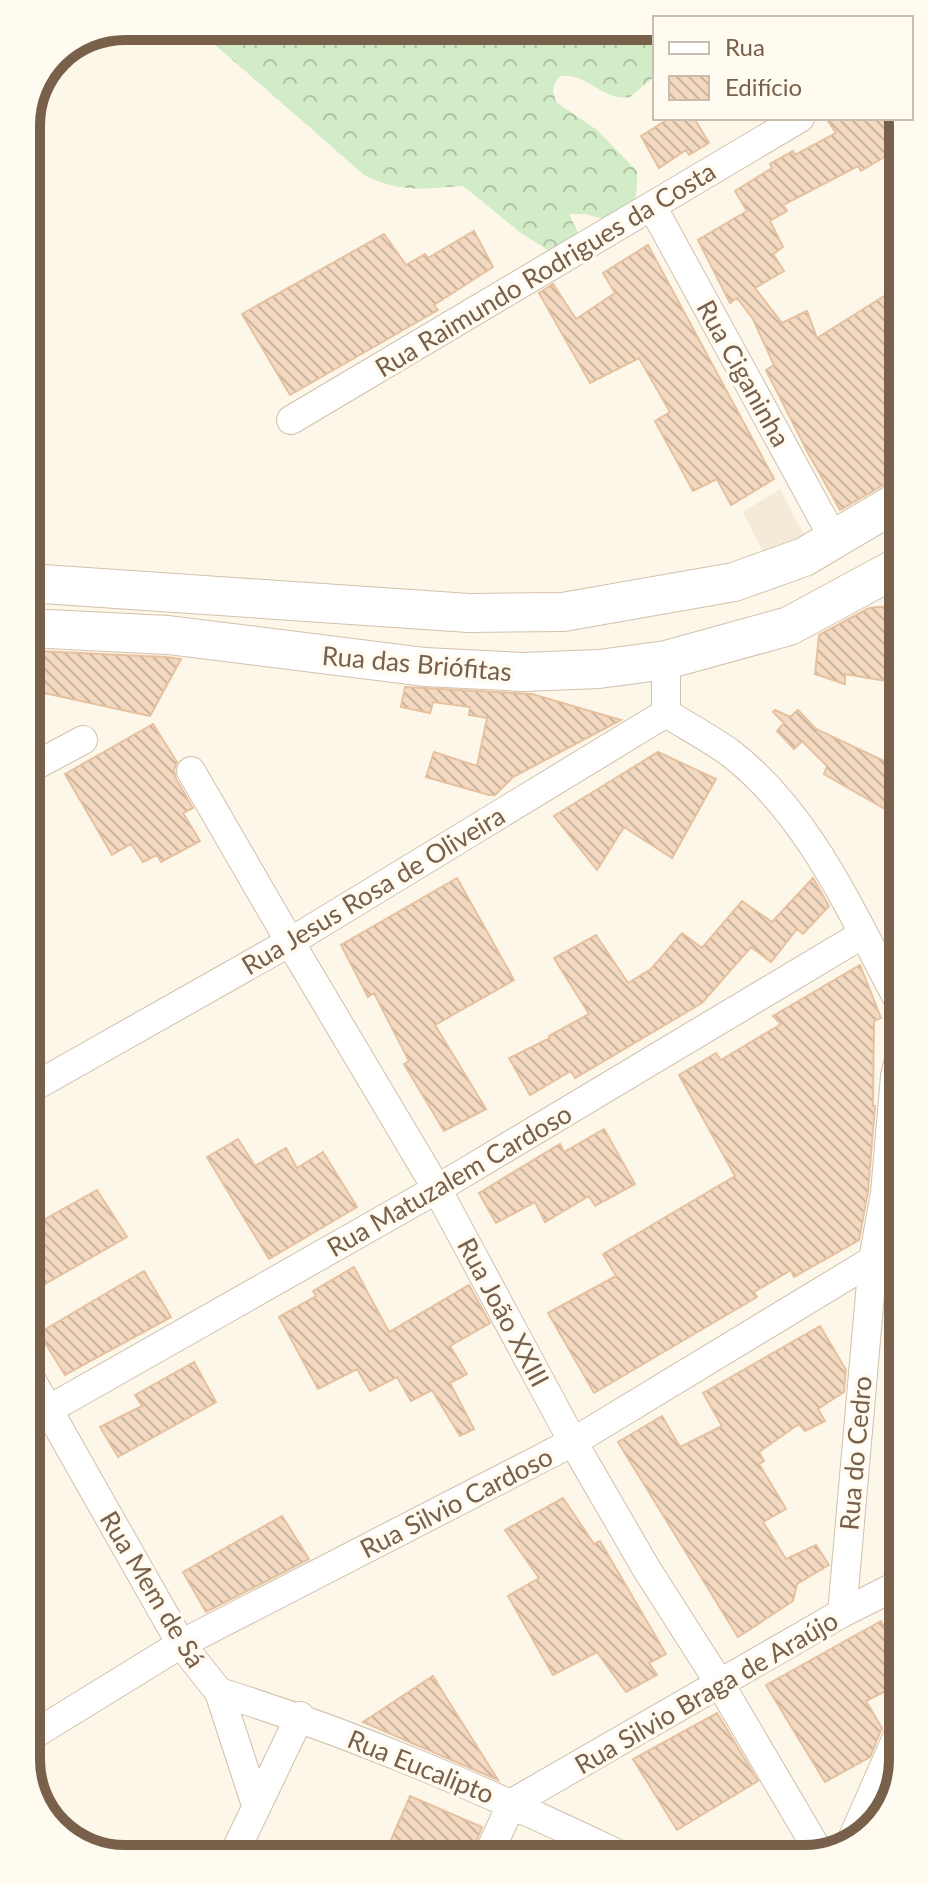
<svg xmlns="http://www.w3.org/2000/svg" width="929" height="1885" viewBox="0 0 929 1885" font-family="Lato,sans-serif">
<defs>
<pattern id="forest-crowns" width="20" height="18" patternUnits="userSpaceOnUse" patternTransform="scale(2)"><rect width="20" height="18" fill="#d2ecc7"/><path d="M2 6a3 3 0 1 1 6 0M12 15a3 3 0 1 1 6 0" fill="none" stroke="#afc3a4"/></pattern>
<pattern id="building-back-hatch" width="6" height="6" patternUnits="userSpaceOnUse" patternTransform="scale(2)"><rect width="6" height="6" fill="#f3d9c0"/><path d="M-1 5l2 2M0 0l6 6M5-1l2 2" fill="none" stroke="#cab39e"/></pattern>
</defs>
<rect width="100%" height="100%" fill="#fdf7e9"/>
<path fill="#f5ead7" d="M 780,489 L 804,535 L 763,552 L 743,512 Z"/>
<path fill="url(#forest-crowns)" d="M 166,26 L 655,26 L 655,76 L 630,97 C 604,102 587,72 560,76 L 555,83 L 553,91 L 556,102 L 597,130 L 637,171 C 637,194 637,208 621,224 L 586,214 L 569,214 L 585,247 L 554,254 L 521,233 L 463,186 C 425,188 398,194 363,174 L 213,43 Z"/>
<path fill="url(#building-back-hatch)" stroke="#e6c1a0" stroke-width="2" d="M 670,118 L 694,118 L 709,143 L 689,155 L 686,150 L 659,168 L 641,136 Z
M 826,118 L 896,118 L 896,150 L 861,171 L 858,166 L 783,205 L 787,211 L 770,221 L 783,247 L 773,254 L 784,271 L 755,288 L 782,323 L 807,311 L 817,338 L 897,288 L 897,477 L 840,510 L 807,451 L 766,370 L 774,365 L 753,319 L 737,298 L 730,303 L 698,240 L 747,211 L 735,191 L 772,168 L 770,164 L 793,151 L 795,155 L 836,133 Z
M 474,231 L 493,267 L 434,305 L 438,310 L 290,395 L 242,314 L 384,234 L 406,265 L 425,254 L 428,258 Z
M 648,245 L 774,479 L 731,505 L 717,479 L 693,491 L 655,421 L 670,412 L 639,358 L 590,383 L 539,293 L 553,284 L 576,319 L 615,293 L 603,273 Z
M 898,605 L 898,683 L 845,674 L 845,684 L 815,674 L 819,635 L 869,608 Z
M 38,651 L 166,657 L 181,659 L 150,716 L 35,691 Z
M 405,687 L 532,694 L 621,720 L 513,777 L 495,795 L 489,795 L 426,777 L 434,752 L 477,766 L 487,718 L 469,715 L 470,707 L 433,702 L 430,713 L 401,707 Z
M 775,710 L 790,717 L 798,710 L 816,729 L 899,768 L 899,817 L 824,774 L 827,766 L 802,741 L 794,749 L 777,731 L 784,723 L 773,712 Z
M 153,724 L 177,762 L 174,770 L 176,779 L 193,808 L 183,813 L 200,841 L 161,862 L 157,855 L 143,862 L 131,844 L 112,855 L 65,774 Z
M 658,752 L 716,779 L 672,858 L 624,827 L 597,870 L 554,816 Z
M 457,878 L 514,980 L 435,1025 L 486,1109 L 444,1131 L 404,1064 L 409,1061 L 374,993 L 368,997 L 341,945 Z
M 813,878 L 829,906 L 803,934 L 797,929 L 771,962 L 751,947 L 702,1003 L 575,1078 L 571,1071 L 530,1095 L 509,1058 L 550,1038 L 549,1036 L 589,1014 L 554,958 L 596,935 L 628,983 L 651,969 L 682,933 L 702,948 L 742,901 L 772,922 Z
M 860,965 L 881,1018 L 874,1021 L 873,1106 L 875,1106 L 868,1191 L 859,1240 L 794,1277 L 791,1270 L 754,1292 L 757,1297 L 594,1393 L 548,1313 L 616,1276 L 603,1254 L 735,1176 L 679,1075 L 716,1053 L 721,1060 L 781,1024 L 773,1016 Z
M 604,1129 L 635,1184 L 595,1206 L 589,1196 L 545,1222 L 535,1202 L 496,1223 L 479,1193 L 560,1144 L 564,1152 Z
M 238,1139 L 255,1166 L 286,1148 L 297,1168 L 323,1152 L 357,1207 L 269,1259 L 207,1157 Z
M 97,1190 L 127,1237 L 31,1292 L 31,1227 Z
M 354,1267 L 389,1332 L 469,1285 L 490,1323 L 450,1346 L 467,1374 L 450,1383 L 474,1429 L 460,1436 L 432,1390 L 411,1401 L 397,1377 L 370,1391 L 357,1369 L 318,1389 L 279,1317 L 316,1296 L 313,1291 Z
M 144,1271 L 171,1317 L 65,1375 L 39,1333 Z
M 820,1326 L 846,1370 L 844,1392 L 818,1409 L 825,1421 L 805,1431 L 799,1424 L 759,1452 L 764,1461 L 759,1464 L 786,1509 L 763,1522 L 786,1559 L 816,1545 L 829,1565 L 797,1584 L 793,1601 L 738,1637 L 618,1442 L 662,1416 L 680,1447 L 722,1426 L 703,1393 Z
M 194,1362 L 216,1402 L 118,1457 L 100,1427 L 142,1406 L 135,1395 Z
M 563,1498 L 594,1544 L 600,1541 L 666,1654 L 649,1663 L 657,1675 L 626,1692 L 597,1652 L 553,1675 L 508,1596 L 539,1578 L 505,1530 Z
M 282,1516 L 309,1559 L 206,1612 L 183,1572 Z
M 881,1621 L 903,1660 L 903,1682 L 866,1701 L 882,1728 L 870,1757 L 825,1782 L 766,1685 Z
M 433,1676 L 444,1694 L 498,1780 L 363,1722 Z
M 717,1713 L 758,1781 L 677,1830 L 633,1759 Z
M 410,1796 L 482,1827 L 471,1855 L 384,1856 Z"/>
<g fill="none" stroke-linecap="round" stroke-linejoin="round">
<g stroke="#d0c0ae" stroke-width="30">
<path id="street" d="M 652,206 L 835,541
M 291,420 L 800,118
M 666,713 C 687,726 709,738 729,752 C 811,815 852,915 900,1003
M 29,769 L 83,740
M 191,771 L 290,942 L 437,1189 L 573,1442 L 646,1568 L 720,1684 L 819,1852
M 30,1089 L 290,942 L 666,713 L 666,660
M 32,1381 L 181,1644 L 219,1692 L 256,1805
M 32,1419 L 437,1189 L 863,934
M 842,1613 L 873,1260 L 885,1193 L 895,1076 L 900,1056
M 219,1692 C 356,1734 488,1792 618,1854
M 33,1735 L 181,1644 L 573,1442 L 873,1260
M 488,1855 L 512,1803 L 842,1613 L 902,1583
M 232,1858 L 300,1716"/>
</g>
<g stroke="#d3c1ac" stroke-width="40">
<path id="secondary" d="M 28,583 L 469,613 L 563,612 L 734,582 L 804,557 L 897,502
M 28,628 L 168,635 L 425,667 L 523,672 L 599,669 L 666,660 L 789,626 L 898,567
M 858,1838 L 903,1736"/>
</g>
<use href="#street" stroke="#fff" stroke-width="28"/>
<use href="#secondary" stroke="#fff" stroke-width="38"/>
</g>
<g text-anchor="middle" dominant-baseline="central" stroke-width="7" stroke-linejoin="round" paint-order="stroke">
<g font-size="26" fill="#79604b" stroke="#fffbf0">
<text transform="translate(545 269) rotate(-31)">Rua Raimundo Rodrigues da Costa</text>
<text transform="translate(744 373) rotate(61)">Rua Ciganinha</text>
<text transform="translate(417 663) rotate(5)">Rua das Briófitas</text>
<text transform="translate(373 890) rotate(-31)">Rua Jesus Rosa de Oliveira</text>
<text transform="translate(449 1180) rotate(-30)">Rua Matuzalem Cardoso</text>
<text transform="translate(504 1312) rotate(62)">Rua João XXIII</text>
<text transform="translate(855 1453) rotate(-85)">Rua do Cedro</text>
<text transform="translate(456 1502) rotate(-27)">Rua Silvio Cardoso</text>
<text transform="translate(153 1589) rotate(59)">Rua Mem de Sá</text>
<text transform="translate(706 1692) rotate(-30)">Rua Silvio Braga de Araújo</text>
<text transform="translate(421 1766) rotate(22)">Rua Eucalipto</text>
</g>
</g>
<path d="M0 0H929V1885H0ZM125 40H804A85 85 0 0 1 889 125V1760A85 85 0 0 1 804 1845H125A85 85 0 0 1 40 1760V125A85 85 0 0 1 125 40Z" fill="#fffbf0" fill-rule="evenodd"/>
<path fill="none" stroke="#79604b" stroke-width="10" d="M125 40H804A85 85 0 0 1 889 125V1760A85 85 0 0 1 804 1845H125A85 85 0 0 1 40 1760V125A85 85 0 0 1 125 40Z"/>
<rect x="653" y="16" width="260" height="104" fill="#fffbf0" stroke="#c9bdae" stroke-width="2"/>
<rect x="669" y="42" width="40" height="12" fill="#ffffff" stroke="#c9bdae" stroke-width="2"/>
<text x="725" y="56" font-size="24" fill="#79604b">Rua</text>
<rect x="669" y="76" width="40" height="24" fill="url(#building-back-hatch)" stroke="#c9bdae" stroke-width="2"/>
<text x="725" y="96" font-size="24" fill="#79604b">Edifício</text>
</svg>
